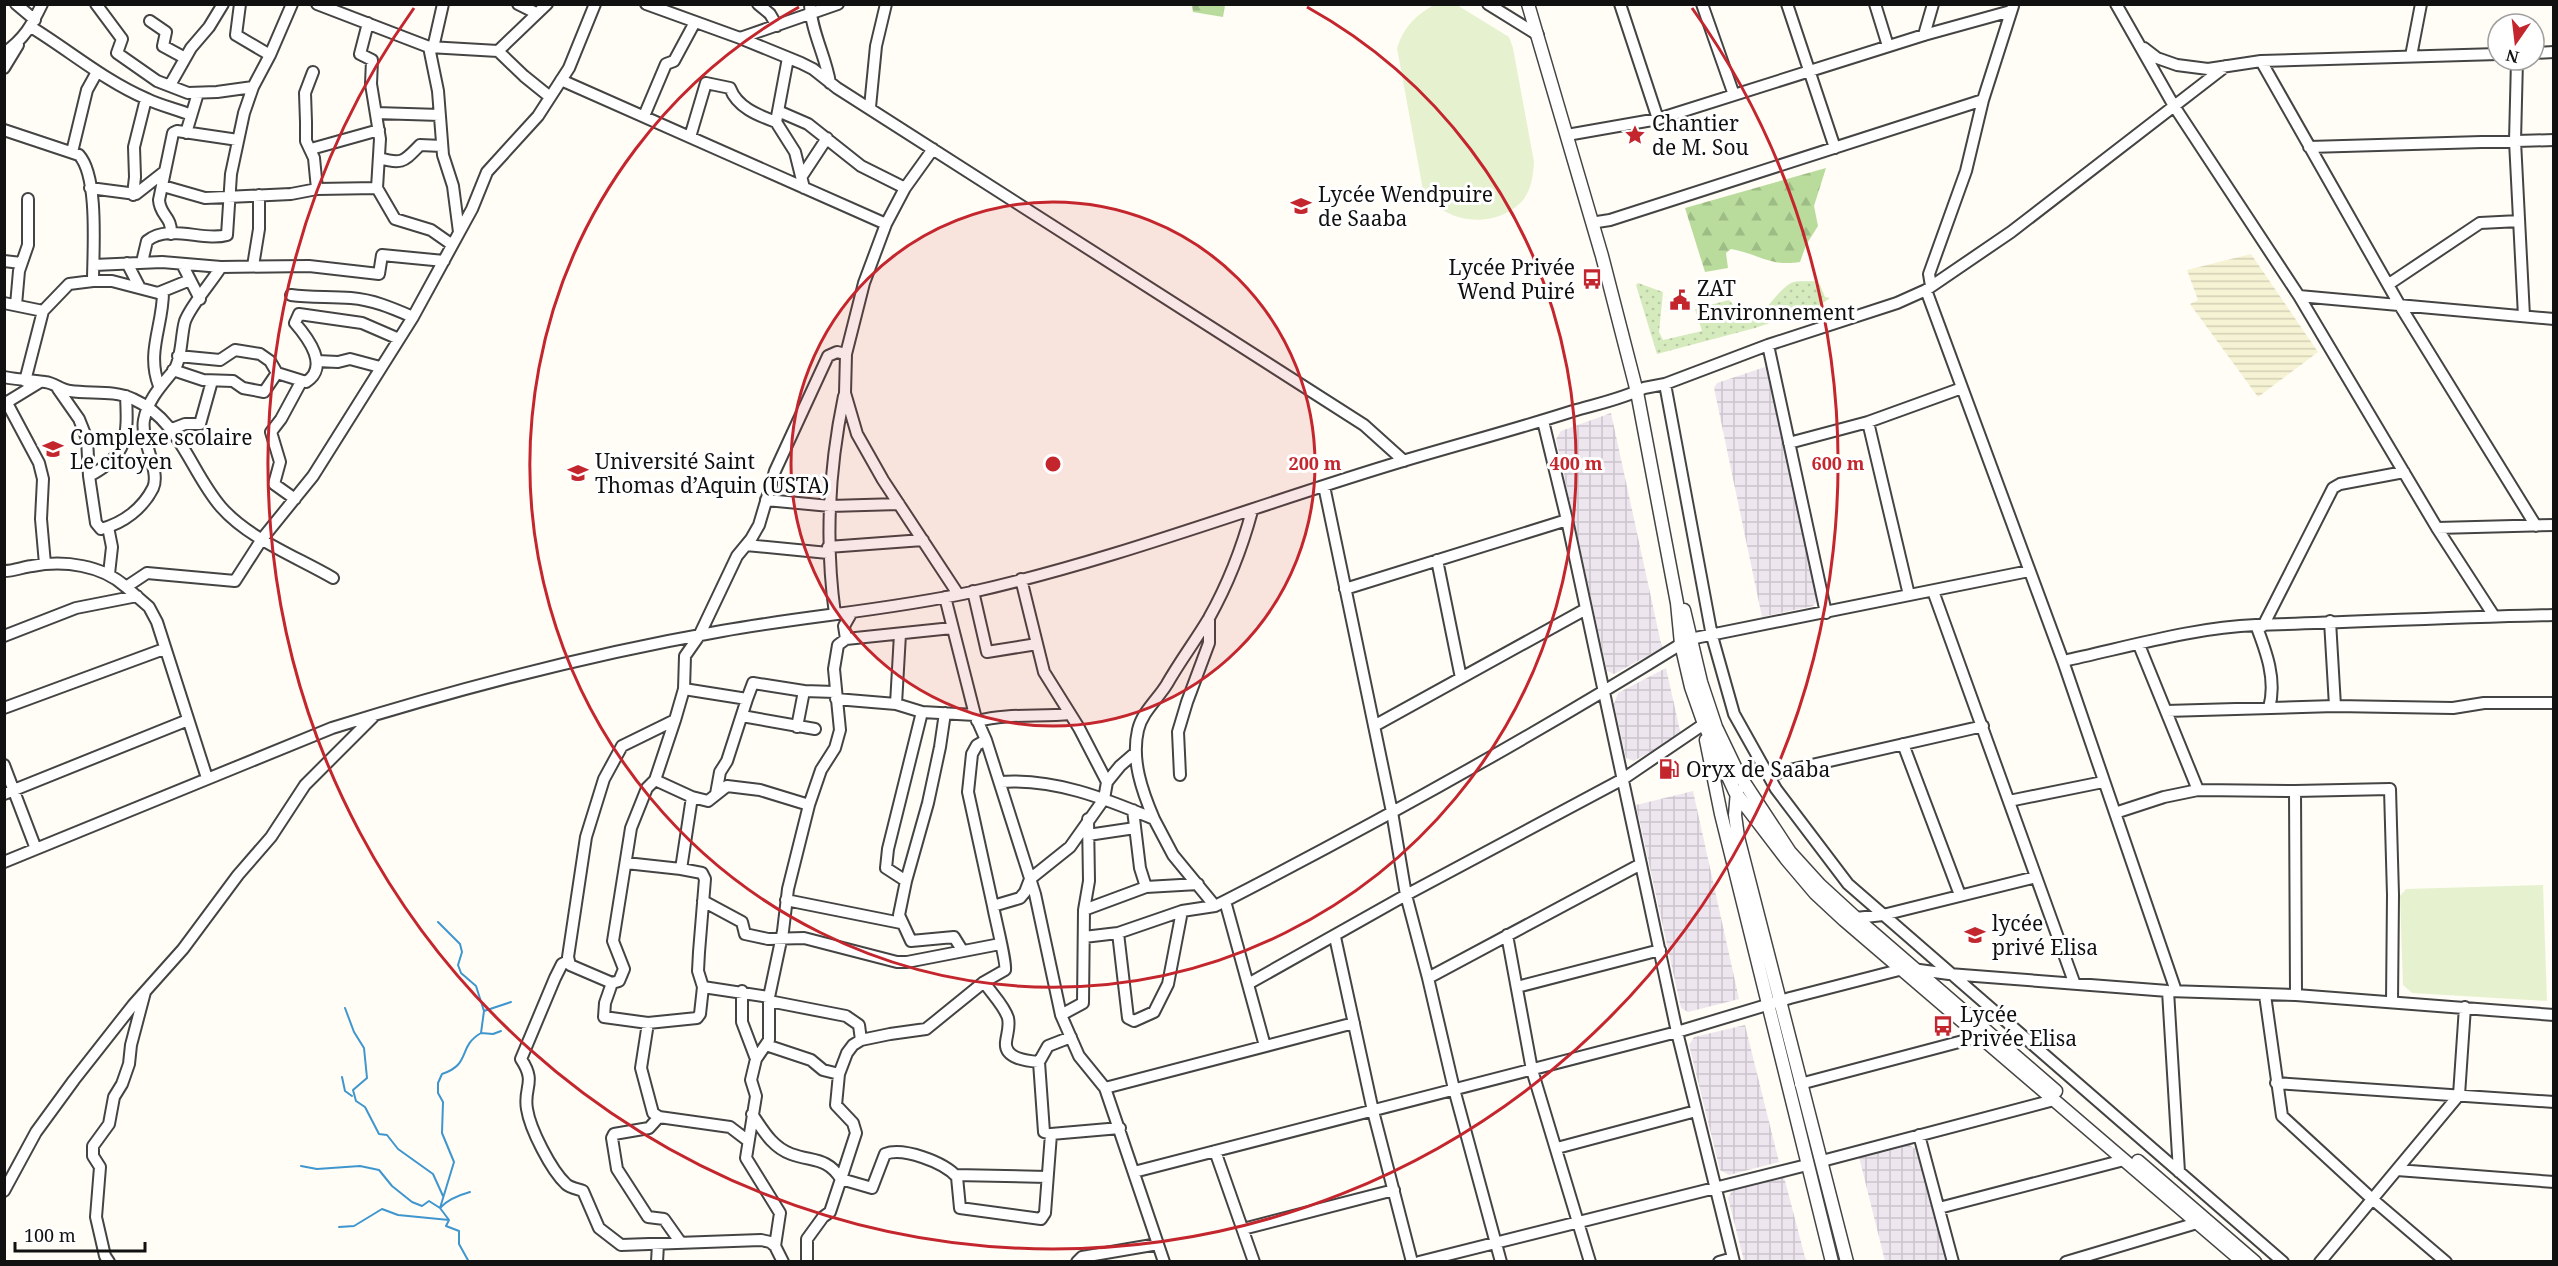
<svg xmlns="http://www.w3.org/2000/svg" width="2558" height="1266" viewBox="0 0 2558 1266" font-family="'Noto Serif',serif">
<defs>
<pattern id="industrial-grid" width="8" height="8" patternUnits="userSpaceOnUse" patternTransform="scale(1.5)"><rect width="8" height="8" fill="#eee6ef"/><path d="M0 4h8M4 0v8" fill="none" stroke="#cbc4cc"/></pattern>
<pattern id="farmland-rules" width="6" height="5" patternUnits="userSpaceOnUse" patternTransform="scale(1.5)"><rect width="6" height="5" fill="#f6f3d4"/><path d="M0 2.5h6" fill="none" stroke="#d2cfb5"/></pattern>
<pattern id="grass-dots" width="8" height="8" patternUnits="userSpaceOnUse" patternTransform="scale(1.5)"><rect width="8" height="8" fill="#d5ebbd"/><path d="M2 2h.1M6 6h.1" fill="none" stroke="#b6c8a1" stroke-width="1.8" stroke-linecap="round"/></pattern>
<pattern id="forest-firs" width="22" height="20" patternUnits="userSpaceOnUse" patternTransform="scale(1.5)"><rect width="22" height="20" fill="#b9dc9c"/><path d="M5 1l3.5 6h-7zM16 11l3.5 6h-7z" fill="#9ebc85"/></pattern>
</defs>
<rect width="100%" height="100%" fill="#fffdf5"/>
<path fill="url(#industrial-grid)" d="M 1765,367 L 1769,369 L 1819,598 L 1813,606 L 1762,617 L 1714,388 L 1717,383 Z
M 1611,413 L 1662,648 L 1614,674 L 1607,671 L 1556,439 L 1561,431 Z
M 1666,668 L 1681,735 L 1634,761 L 1626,758 L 1614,704 L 1618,693 Z
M 1693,791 L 1739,999 L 1688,1012 L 1681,1008 L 1636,805 Z
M 1745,1025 L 1779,1162 L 1729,1175 L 1720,1170 L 1689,1045 L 1694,1037 Z
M 1908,1144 L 1919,1151 L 1947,1261 L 1885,1261 L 1859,1157 Z
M 1784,1177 L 1806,1261 L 1744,1261 L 1728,1198 L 1733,1189 Z"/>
<path fill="url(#farmland-rules)" d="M 2251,254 L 2318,352 L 2258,397 L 2190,304 L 2198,300 L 2187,270 Z"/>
<path fill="url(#grass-dots)" d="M 1814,281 L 1820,285 L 1825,297 L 1830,298 L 1799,320 L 1796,314 L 1755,328 L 1657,354 L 1636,285 L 1638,283 L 1663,292 L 1659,332 L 1663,340 L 1702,331 L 1695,309 L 1729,300 C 1760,338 1768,296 1791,283 C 1797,280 1808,282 1814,281 Z"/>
<path fill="url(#forest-firs)" d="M 1192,5 L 1225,5 L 1223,17 L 1193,12 Z
M 1826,168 L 1814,206 L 1818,226 L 1806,245 L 1800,262 C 1770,267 1759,254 1731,249 L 1726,253 L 1728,268 L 1705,272 L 1685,208 Z"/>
<path fill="#e6f2cf" d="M 1436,4 L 1457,5 L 1509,37 L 1513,48 L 1534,162 C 1533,178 1531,194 1518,205 C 1490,230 1441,222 1423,190 L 1397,48 C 1403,28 1416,14 1436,4 Z
M 2543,885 L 2547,1001 L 2412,993 L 2403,985 L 2400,896 L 2406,889 Z"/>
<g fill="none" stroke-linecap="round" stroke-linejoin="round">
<path stroke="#3f96cf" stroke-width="2" d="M 438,922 L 460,944 L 462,952 L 458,965 L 461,973 L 476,986 L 484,1011 L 481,1033 C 457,1047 472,1064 442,1074 L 438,1083 L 438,1093 L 443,1102 L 442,1133 L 454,1162 L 440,1208 L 449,1220 L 446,1226 L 459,1231 L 459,1244 L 469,1262
M 345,1008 L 354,1032 L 364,1048 L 367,1078 L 353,1090 L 356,1101 L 365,1107 L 379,1134 L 387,1135 L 398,1149 L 433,1174 L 443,1196
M 484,1011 L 511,1002
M 481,1033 L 493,1034 L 501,1031
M 342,1077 L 345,1091 L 352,1096
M 301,1166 L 317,1169 L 360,1166 L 379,1170 L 392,1186 L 412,1202 L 422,1206 L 429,1201 L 440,1208 C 448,1199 459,1195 470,1192
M 339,1227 L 354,1226 L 382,1209 L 398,1215 L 449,1220"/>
<g stroke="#444" stroke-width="14">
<path id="minor" d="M 16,4 L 35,20
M 96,4 L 122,39 L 117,53 L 157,81 L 188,93 L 217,92 L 253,87
M 240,4 L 236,35 L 270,55
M 317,4 L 429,47 L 498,51 L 524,76 L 550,97
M 518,4 L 536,13
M 646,4 L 740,38 L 801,63 L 813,69 L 837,88 L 1364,425 L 1404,461
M 758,4 L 770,14 L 777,26
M 810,4 C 811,31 826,57 830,83
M 1488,4 L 1538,35
M 1620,4 L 1658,119
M 1702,4 L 1734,95
M 1787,4 L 1835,148
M 1875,4 L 1888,46
M 2116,4 L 2174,106 L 2299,296 L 2437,528 L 2494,616
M 150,21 L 166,32 L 163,46 L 185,58
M 368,23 L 360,54 L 372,60 L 371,84 L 380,139 L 377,188 L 395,219 L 431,230 L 451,244
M 31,27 C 70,51 105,81 147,99 C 161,106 177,109 191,115
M 1924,35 L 1933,4
M 740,38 L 838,4
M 429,47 L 438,91 L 443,155 L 453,186 L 459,232
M 433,48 L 443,4
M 2144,48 L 2157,58 L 2177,65 L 2208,69 L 2261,61 L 2498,54
M 498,51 L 547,4
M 4,53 C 24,39 32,25 42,4
M 2534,53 L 2554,52
M 2411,56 L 2421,4
M 788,58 L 776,122 L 795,152 L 804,188
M 2517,60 L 2515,141 L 2524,316
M 2261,61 L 2399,304 L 2536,526
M 4,68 L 18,45
M 561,80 L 886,224
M 170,85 L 191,48 L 209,27 L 223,4
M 870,107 L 876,46 L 886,4
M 778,111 L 808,124 L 861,166 L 905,188
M 376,113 L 440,115
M 644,116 L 666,64 L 674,61 L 695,22
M 4,130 L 79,155 C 99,177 93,252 93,281 L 69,284 L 43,311 L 25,381
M 186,133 L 198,93
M 1567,135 L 1658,119 L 1924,35 L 2011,11
M 690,137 L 706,83 L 730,88 C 737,107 757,115 776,122
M 2309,147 L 2554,140
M 311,149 L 379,130
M 933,149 L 905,188 L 886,224 L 864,283 L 846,354 L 845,393 L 857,434 L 883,480 L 958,594
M 72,152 L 87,90 L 97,72
M 379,158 C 403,165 404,161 420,145 L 442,146
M 802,176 L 827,138
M 163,186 L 205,198 L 291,194 L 317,189 L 314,158 L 306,141 L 306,122 L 305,93 L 313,72
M 90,188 L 136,194 L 164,172
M 317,189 L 377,188
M 133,195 L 135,177 L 134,147 L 146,99
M 1597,222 L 1610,220 L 1983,100
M 171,234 C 172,216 160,216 159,200 L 173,133 L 177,131 L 238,140
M 4,261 L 21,263
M 142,262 L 147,241 C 169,223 203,242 227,235 L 231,174 L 244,113 L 253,87 L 270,55 L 292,4
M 127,263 L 140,288
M 182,264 L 200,299
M 94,265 L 162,262 L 221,267 L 309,266 L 379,274 L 382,255 L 444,261
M 253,266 L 259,229 L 259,195
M 93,281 L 112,281 L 158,293 L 190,280
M 2389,284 L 2480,223 L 2519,221
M 1931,286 L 1929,274 L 1966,171 L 1983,100 L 2013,6
M 1926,290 L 2063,661 L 2176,991
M 291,295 C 311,298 331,296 351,298 C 374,300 392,308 413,317
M 2299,296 L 2554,319
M 4,303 L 43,311
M 16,305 L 19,271 L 28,245 L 28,199
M 1768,345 L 1826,613
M 178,356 L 220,360 L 235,350 L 260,354 L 270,361 L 277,373 L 306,382 C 330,367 308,338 295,323 L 299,314 L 362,323 L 399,339
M 317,361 L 338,362 L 350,359 L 380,367
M 173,370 L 203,380 L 233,381 L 243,388 L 264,392 L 277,373
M 4,377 C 18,380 32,380 45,382 C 55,383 60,390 70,391 C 91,394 114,390 133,399 C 180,420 190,471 221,507 C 249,539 297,557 333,578
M 1665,384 L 1712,636 L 1734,714 L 1776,789 L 1848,884 L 2283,1262
M 159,386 C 146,352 163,326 163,292
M 58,389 L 79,419 L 87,439 L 89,476 L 96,523 L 101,529 C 124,523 143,508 153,488 C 161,471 140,440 144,420 C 148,399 162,385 174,370 C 182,359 181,334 185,321 C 191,305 211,283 221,267
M 7,403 L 39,463 L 43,479 L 41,519 L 45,564
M 4,404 L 40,382
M 1543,421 L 1567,520 L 1677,1032 L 1734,1262
M 1868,422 L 1909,595
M 172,429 L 185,424 L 200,424 L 212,381
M 1789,443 L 1868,422 L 1962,388
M 89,476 C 128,456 128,436 126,396
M 1324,486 L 1392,812 L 1406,895 L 1428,978 L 1454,1089 L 1501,1262
M 295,499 L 274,484 L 280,462 L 271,432 L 281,419 L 301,382
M 766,500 L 830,506 L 899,504
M 108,527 L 112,547 L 109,574
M 2437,528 L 2554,525
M 746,545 L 828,553
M 828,547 L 923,540
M 1437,560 L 1461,678
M 4,571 C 14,571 23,567 32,566 C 64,560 102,565 126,587 L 147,573 L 235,581 L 262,539 L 313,476 L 413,317 L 472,209 L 487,172 L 538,116 L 569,68 L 595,4
M 1021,579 L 1044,672 L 1079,728 L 1107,782
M 126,587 L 149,607 L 157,622 L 207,778
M 1345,589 L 1567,520
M 973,591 L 987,652 L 1037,644
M 1933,591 L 2074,982
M 945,597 L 975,715 L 986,740 L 1035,894 L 1061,1015 L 1079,1056 L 1105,1088 L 1164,1262
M 835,614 C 825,542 829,468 844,396
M 2330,621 L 2335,706
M 2256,625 C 2266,651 2277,680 2269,708
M 2263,626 L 2333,488 L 2340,484 L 2404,472
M 4,636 L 76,608 L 137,596
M 846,639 L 952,628
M 1690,639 L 2029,571
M 2139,645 L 2198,790
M 2063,661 C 2124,648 2195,627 2256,625 C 2355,622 2454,617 2554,615
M 684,689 L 747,699 L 727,761 L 720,772 L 716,794
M 747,699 L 753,683 L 804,691
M 836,699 L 896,704 L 922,712 L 975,715
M 896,704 L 900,634
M 4,708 L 164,649
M 2166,711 L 2335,706 L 2453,708 L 2484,703 L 2554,703
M 945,713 L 940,747 L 928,803 L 906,881 L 899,915 L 911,941 L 954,937 L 962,950
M 742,716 L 815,729
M 977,721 C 1008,713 1039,717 1070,714
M 1374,726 L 1586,609
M 797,727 L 804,691 L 835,692
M 986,740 L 977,745 L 972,754 L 968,792 L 993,906
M 1903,744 L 1960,895
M 4,765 L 36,849
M 1180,775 L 1178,732 L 1187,702 L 1209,643 L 1209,618
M 1768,775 L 1983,726
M 655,780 L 692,797 L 681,869 L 702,873 L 705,879 L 699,952 L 698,971 L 703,987 L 700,1014 L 697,1018 L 648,1023 L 604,1017 L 605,1003 L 612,983 L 570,965 L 568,957 L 586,837 L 604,779 L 622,746 L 675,720
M 1000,782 C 1054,778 1104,798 1154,819 L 1173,855 L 1215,906
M 2295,791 L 2296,995
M 4,794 L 188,720
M 692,797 L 708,801 L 727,786 L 760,790 L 809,805
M 2009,801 L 2103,782
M 1133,810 L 1140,868 L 1146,887
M 2115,813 L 2164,797 L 2198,790 L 2295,791 L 2390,789 L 2393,895 L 2392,1002
M 1154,819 C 1142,791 1131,760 1138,730 C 1142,712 1158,699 1167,684 C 1180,661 1196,640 1209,618 C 1228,584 1242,548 1252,511
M 1088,835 L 1135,828
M 4,862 L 332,728 C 460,688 591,654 722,631 C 805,616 890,610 972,592 C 1119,559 1259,504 1403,461 C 1460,444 1517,429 1573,411 C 1597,404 1622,399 1644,388 L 1665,384 L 1768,345 L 1897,303 L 1926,290 L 2011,232 L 2226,66
M 626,863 L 681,869
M 906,881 L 886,868 L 888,849 L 922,712
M 786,900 L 901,923
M 703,901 L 742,922 L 745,934 L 768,939 L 804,938 L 897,962 L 907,962 L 1000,944
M 1225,901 L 1265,1046
M 1084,910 L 1146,887 L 1198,884
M 1856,918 L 1883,915 L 2036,877
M 1118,933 L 1128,1018 L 1134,1021 L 1154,1012 L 1168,984 L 1182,911
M 1507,935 L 1532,1070 L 1590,1262
M 1084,937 L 1118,933 L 1182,911 L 1215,906 L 1225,901 C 1380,821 1533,736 1681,644
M 1335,937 L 1373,1111 L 1412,1262
M 568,961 L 562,964 L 555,978 L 521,1059 C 537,1083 523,1087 527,1109 C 530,1129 551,1170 566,1184 C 570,1188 578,1189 583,1191 L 599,1228 L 621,1245 L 761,1240 L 770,1242 L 775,1246
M 1428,978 L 1641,864
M 984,982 C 991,993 1004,1005 1008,1018 C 1010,1027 1007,1033 1006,1042 C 1004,1059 1028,1061 1039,1062
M 612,983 L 619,981 L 624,969 L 613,941 L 631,828 L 647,788 L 655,780 L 675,720 L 684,689 L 685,656 L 699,636 L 737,556 L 751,539 L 759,525 L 775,471 L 828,356 L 837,352 L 846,354
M 1248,984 L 1406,895 L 1623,779 L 1704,724
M 703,987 L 769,997
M 1517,987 L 1660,950
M 742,991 L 742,1022 L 756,1059
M 2168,991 L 2179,1172
M 2265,995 L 2282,1116 L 2371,1198 L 2446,1262
M 769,1001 L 846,1016 L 859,1025 L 861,1040
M 1061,1015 L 1083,1003 L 1084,910 L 1089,881 L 1088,819
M 648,1023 L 641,1068 L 653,1113 L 659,1117 L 730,1127 L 747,1140
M 1071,1037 L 1048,1046 L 1039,1062 L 1044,1132 L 1051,1134 L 1120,1128
M 766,1045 L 811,1060 L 823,1070 L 839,1074
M 2276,1083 L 2554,1102
M 1800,1084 L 1978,1037
M 1105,1088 L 1354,1023
M 752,1114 C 763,1130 772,1147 791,1154 C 813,1162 827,1157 841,1179 L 830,1212 L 823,1217 L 807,1239 L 807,1262
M 659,1117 L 649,1128 L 614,1134 L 612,1138 L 617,1169 L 648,1217 L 664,1219 L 681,1243
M 1051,1134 L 1045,1213 L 1041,1219 L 960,1208 L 957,1177 C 944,1162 903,1147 885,1154 L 872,1188 L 841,1179 L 856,1133 L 853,1123 L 836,1105 L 839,1074 L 847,1053 L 853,1045 L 861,1040 L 890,1034 L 926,1029 L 984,982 L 1005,970 C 1007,964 995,918 993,906 L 1020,898 L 1025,892 L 1030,879 L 1070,847 L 1104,799 L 1107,782 L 1120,766 L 1135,753
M 1919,1135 L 1953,1262
M 1557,1148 L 1696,1111
M 1215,1151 L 1254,1262
M 1822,1161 L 2054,1100
M 2397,1170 L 2554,1182
M 1134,1172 L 1677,1032 L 1790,998 L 1899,970 L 1912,969 L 1949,974 L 2168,991 L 2296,995 L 2554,1015
M 955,1175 L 1047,1177
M 4,1191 L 36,1132 L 74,1080 L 133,1005 L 183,949 L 238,875 L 271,837 L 305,785 L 373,717
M 1939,1208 L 2124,1160
M 1243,1229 L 1394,1190
M 109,1262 L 105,1256 L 96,1217 L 100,1167 L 93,1156 L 93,1146 L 109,1124 L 114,1097 L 122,1084 L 129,1064 L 131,1045 L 145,992
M 657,1262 L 658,1244
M 783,1262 L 775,1246 L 780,1213 L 746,1158 L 756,1096 L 751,1080 L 756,1059 L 769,1040 L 769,997 L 783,931 L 788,889 L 809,805 L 821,770 L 835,748 L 840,730 L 834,669 L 838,645 L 846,639 L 844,626 L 852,612
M 1077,1262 L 1082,1257 L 1158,1244
M 1419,1262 L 1807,1165
M 1719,1262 L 1733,1258
M 2066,1262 L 2197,1223
M 2320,1262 L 2459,1095 L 2465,1007"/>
</g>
<g stroke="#444" stroke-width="15">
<path id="tertiary" d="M 1528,4 L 1602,256 L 1637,392 L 1677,603 L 1681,644 L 1691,687 L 1704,724 L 1735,792 L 1787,860 L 1815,893 L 1844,920 L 2243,1262
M 1684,610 L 1701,682 L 1716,727 L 1738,773 L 1790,852 L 1820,885 L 1856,918 L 2056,1091
M 1706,740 L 1721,814 L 1832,1262
M 1737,791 L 1735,815 L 1738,837 L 1847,1262
M 2138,1161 L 2255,1262"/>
</g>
<use href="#minor" stroke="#fff" stroke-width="10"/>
<use href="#tertiary" stroke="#fff" stroke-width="12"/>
</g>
<circle cx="1053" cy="464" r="262" fill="#c4262e" fill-opacity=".12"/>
<g fill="none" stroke="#c4262e" stroke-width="3">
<circle cx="1053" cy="464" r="262"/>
<path d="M1307 7A523 523 0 1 1 799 7"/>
<path d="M1692 8A785 785 0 1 1 414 8"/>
</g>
<defs>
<g id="sight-bare" transform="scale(1.62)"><path d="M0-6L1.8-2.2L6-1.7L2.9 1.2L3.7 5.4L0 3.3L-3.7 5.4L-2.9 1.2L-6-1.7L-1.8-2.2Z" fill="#c4262e" stroke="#fff" stroke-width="2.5" paint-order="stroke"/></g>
<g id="school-bare" transform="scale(1.62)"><path d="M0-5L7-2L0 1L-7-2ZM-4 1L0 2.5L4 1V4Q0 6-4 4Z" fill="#c4262e" stroke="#fff" stroke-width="2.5" paint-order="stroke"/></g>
<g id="bus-bare" transform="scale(1.62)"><path d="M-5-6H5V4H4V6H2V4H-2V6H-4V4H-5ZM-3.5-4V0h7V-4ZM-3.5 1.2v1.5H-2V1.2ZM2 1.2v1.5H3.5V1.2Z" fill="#c4262e" stroke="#fff" stroke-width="2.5" paint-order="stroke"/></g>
<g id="civic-bare" transform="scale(1.62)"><path d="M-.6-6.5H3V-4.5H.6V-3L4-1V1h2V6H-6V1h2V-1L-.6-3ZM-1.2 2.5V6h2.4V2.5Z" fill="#c4262e" stroke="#fff" stroke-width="2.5" paint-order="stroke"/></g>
<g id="university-bare" transform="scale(1.62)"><path d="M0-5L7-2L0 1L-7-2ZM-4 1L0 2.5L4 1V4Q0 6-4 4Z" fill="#c4262e" stroke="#fff" stroke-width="2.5" paint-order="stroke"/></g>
<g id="fuel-bare" transform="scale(1.62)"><path d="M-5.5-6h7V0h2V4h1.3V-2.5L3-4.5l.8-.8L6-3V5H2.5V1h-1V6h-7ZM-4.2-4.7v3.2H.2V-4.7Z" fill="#c4262e" stroke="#fff" stroke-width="2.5" paint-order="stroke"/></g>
</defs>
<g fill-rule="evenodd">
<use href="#sight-bare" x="1635" y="135"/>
<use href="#school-bare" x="1301" y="206"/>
<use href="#bus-bare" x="1592" y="279"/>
<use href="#civic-bare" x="1680" y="300"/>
<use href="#school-bare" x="53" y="449"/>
<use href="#university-bare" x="578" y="473"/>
<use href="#fuel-bare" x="1669" y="769"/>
<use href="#school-bare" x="1975" y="935"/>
<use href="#bus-bare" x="1943" y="1026"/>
</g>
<g text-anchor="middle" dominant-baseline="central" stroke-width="6" stroke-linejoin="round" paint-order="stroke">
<g font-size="21" fill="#111" stroke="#fff" text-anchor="start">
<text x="1652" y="123">Chantier<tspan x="1652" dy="24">de M. Sou</tspan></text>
<text x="1318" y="194">Lycée Wendpuire<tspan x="1318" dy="24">de Saaba</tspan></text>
<text x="1575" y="267" text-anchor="end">Lycée Privée<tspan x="1575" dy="24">Wend Puiré</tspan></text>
<text x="1697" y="288">ZAT<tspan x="1697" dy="24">Environnement</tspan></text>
<text x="70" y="437">Complexe scolaire<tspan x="70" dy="24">Le citoyen</tspan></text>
<text x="595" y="461">Université Saint<tspan x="595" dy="24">Thomas d’Aquin (USTA)</tspan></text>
<text x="1686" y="769">Oryx de Saaba</text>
<text x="1992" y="923">lycée<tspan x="1992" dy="24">privé Elisa</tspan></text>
<text x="1960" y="1014">Lycée<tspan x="1960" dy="24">Privée Elisa</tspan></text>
</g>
</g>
<circle cx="1053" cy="464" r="9" fill="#c4262e" stroke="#fff" stroke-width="3"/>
<g font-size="18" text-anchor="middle" font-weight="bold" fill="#c4262e" stroke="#fff" stroke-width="6" stroke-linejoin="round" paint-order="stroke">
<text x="1315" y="470">200 m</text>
<text x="1576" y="470">400 m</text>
<text x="1838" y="470">600 m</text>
</g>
<rect width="2558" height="1266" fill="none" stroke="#111111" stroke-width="12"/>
<g transform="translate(2516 42) rotate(194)"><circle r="28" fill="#ffffff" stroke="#a0a0a0" stroke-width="1.5"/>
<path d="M0-4.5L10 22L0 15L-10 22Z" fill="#c4262e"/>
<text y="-9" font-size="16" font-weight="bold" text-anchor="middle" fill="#111111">N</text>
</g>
<path d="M15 1242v9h130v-9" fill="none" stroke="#111111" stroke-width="3"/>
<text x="24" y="1242" font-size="18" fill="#111111" stroke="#ffffff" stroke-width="4.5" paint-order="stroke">100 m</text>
</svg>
